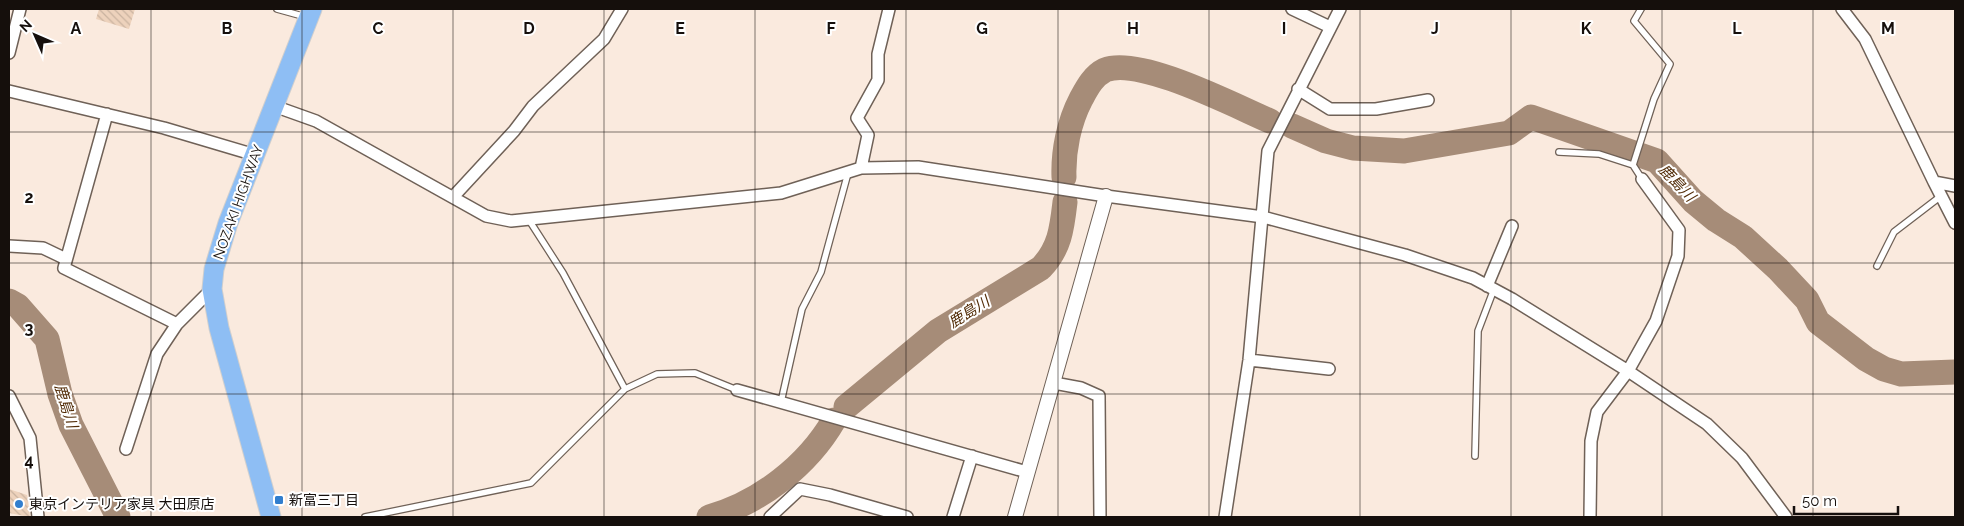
<svg xmlns="http://www.w3.org/2000/svg" width="1964" height="526" viewBox="0 0 1964 526" font-family="Raleway,'Noto Sans JP',sans-serif">
<defs>
<pattern id="building-back-hatch" width="6" height="6" patternUnits="userSpaceOnUse" patternTransform="scale(1.25)"><rect width="6" height="6" fill="#edd2bc"/><path d="M-1 5l2 2M0 0l6 6M5-1l2 2" fill="none" stroke="#cab3a0"/></pattern>
</defs>
<rect width="100%" height="100%" fill="#faeade"/>
<g fill="none" stroke-linecap="round" stroke-linejoin="round">
<path stroke="#a68c78" stroke-width="25" d="M 1292,126 L 1326,141 L 1353,148 L 1404,151 L 1509,133 L 1531,117 L 1657,161 L 1693,201 L 1716,220 L 1743,237 L 1778,269 L 1807,300 L 1818,322 L 1866,359 L 1884,369 L 1901,374 L 1955,372
M 1064,177 C 1063,151 1069,122 1081,99 C 1087,88 1093,76 1105,70 C 1139,56 1235,106 1270,121
M 9,301 L 18,306 L 47,339 L 60,394 L 71,425 L 118,517
M 846,407 L 938,331 L 1041,268 C 1060,248 1062,228 1065,202
M 709,517 C 760,503 808,465 834,420"/>
</g>
<path fill="url(#building-back-hatch)" d="M 99,9 L 135,9 L 129,29 L 96,19 Z
M 9,489 L 27,495 L 30,517 L 9,513 Z"/>
<g fill="none" stroke-linecap="round" stroke-linejoin="round">
<g stroke="#6f6157" stroke-width="8">
<path id="service" d="M 277,9 L 306,17
M 1559,152 L 1599,154 L 1633,165 L 1642,179
M 1633,165 L 1654,99 L 1670,64 L 1634,21 L 1641,9
M 529,220 L 563,273 L 625,389
M 1877,266 L 1894,232 L 1941,196
M 781,402 L 802,309 L 821,272 L 848,173
M 1475,456 L 1478,331 L 1494,289
M 365,517 L 531,483 L 625,389 L 657,374 L 695,373 L 737,390"/>
</g>
<g stroke="#6f6157" stroke-width="14">
<path id="minor" d="M 1292,9 L 1330,27
M 1842,9 L 1865,39 L 1934,182 L 1955,186
M 9,53 L 20,9
M 1298,89 L 1330,109 L 1376,109 L 1428,100
M 9,91 L 164,128 L 255,155
M 274,106 L 316,121 L 486,216 L 511,221 L 781,193 L 861,168 L 918,167 L 1106,196 L 1263,217 L 1405,255 L 1473,278 L 1512,299 L 1628,371 L 1707,424 L 1742,458 L 1786,517
M 107,114 L 64,268 L 177,324
M 861,168 L 868,135 L 857,118 L 878,80 L 878,54 L 889,9
M 1934,182 L 1955,223
M 453,197 L 514,131 L 533,106 L 604,39 L 622,9
M 9,246 L 43,248 L 66,259
M 1487,286 L 1512,226
M 1249,360 L 1329,369
M 1054,383 L 1081,388 L 1099,396 L 1100,517
M 737,390 L 1027,472
M 9,396 L 30,438 L 38,517
M 126,449 L 157,354 L 177,324 L 212,289
M 770,517 L 800,489 L 830,495 L 907,517
M 953,517 L 972,456
M 1225,517 L 1249,360 L 1268,151 L 1340,9
M 1590,517 L 1591,441 L 1597,412 L 1628,371 L 1656,321 L 1678,256 L 1679,230 L 1642,179"/>
</g>
<g stroke="#6f6157" stroke-width="16">
<path id="tertiary" d="M 1015,517 L 1106,196"/>
</g>
<g stroke="#d0cfce" stroke-width="21">
<path id="trunk" d="M 271,517 L 219,328 L 212,289 L 214,269 L 228,223 L 312,9"/>
</g>
<use href="#service" stroke="#fff" stroke-width="5.5"/>
<use href="#minor" stroke="#fff" stroke-width="11"/>
<use href="#tertiary" stroke="#fff" stroke-width="14"/>
<use href="#trunk" stroke="#8ebef4" stroke-width="19"/>
</g>
<path fill="none" stroke="#150f0c" stroke-width="1" stroke-opacity="0.55" d="M 151,9 L 151,517M 302,9 L 302,517M 453,9 L 453,517M 604,9 L 604,517M 755,9 L 755,517M 906,9 L 906,517M 1058,9 L 1058,517M 1209,9 L 1209,517M 1360,9 L 1360,517M 1511,9 L 1511,517M 1662,9 L 1662,517M 1813,9 L 1813,517M 9,132 L 1955,132M 9,263 L 1955,263M 9,394 L 1955,394"/>
<g fill="#317ece" stroke="#fff" stroke-width="2">
<rect x="274" y="495" width="10" height="10" rx="2.5"/>
<circle cx="19" cy="504" r="5"/>
</g>
<g text-anchor="middle" dominant-baseline="central" stroke-width="4" stroke-linejoin="round" paint-order="stroke">
<g font-size="14" fill="#150f0c" stroke="#fff">
<text transform="translate(238 202) rotate(-70)">NOZAKI HIGHWAY</text>
</g>
<g font-size="14" fill="#150f0c" stroke="#fff" text-anchor="start">
<text x="289" y="500">新富三丁目</text>
<text x="29" y="504">東京インテリア家具 大田原店</text>
</g>
<g font-size="15" font-style="italic" fill="#522c07" stroke="#fff">
<text transform="translate(1677 183) rotate(46)">鹿島川</text>
<text transform="translate(969 312) rotate(-32)">鹿島川</text>
<text transform="translate(66 406) rotate(73)">鹿島川</text>
</g>
</g>
<g font-size="16" text-anchor="middle" font-weight="bold" fill="#150f0c" stroke="#fff" stroke-width="4" stroke-linejoin="round" paint-order="stroke">
<text x="76" y="34">A</text>
<text x="227" y="34">B</text>
<text x="378" y="34">C</text>
<text x="529" y="34">D</text>
<text x="680" y="34">E</text>
<text x="831" y="34">F</text>
<text x="982" y="34">G</text>
<text x="1133" y="34">H</text>
<text x="1284" y="34">I</text>
<text x="1435" y="34">J</text>
<text x="1586" y="34">K</text>
<text x="1737" y="34">L</text>
<text x="1888" y="34">M</text>
<text x="29" y="203">2</text>
<text x="29" y="334">3</text>
<text x="29" y="466">4</text>
</g>
<rect width="1964" height="526" fill="none" stroke="#150f0c" stroke-width="20"/>
<g transform="translate(35 35) rotate(315)" stroke="#ffffff" stroke-width="4" paint-order="stroke">
<path d="M0-4L9 19L0 12L-9 19Z" fill="#150f0c"/>
<text y="-8" font-size="14" font-weight="bold" text-anchor="middle" fill="#150f0c">N</text>
</g>
<path d="M1794 506v8h104v-8" fill="none" stroke="#150f0c" stroke-width="2.5"/>
<text x="1802" y="506" font-size="15" fill="#150f0c" stroke="#ffffff" stroke-width="4" paint-order="stroke">50 m</text>
</svg>
